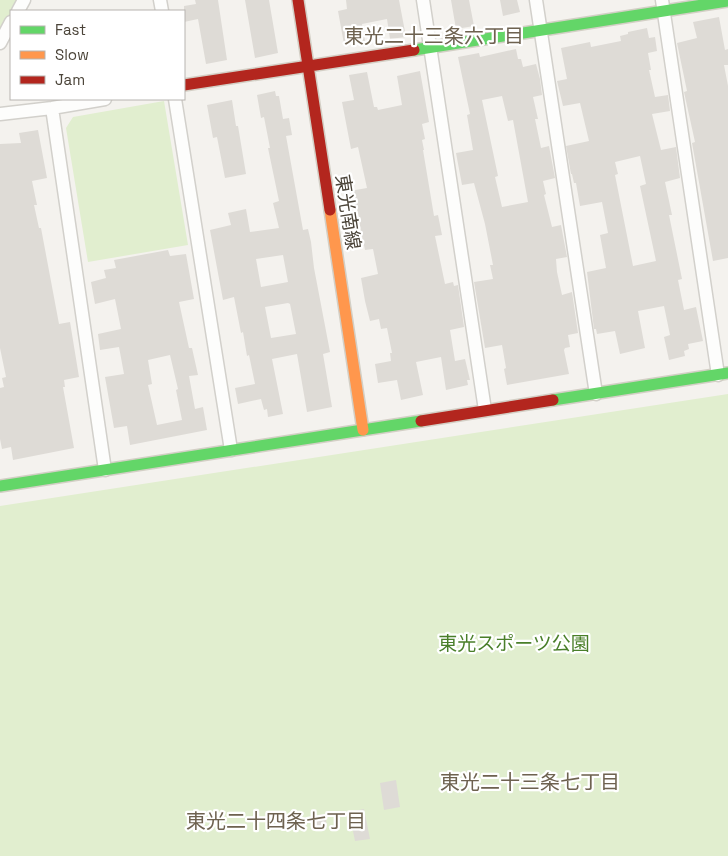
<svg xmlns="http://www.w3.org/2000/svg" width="728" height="856" viewBox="0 0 728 856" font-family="'Space Grotesk','Noto Sans JP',sans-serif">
<rect width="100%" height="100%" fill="#f4f2ee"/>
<path fill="#e1eecf" d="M 0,0 L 21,0 L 15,11 L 11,11 L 11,18 L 0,40 Z
M 164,101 L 188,245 L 88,262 L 66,128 L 73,117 Z
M 728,394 L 728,856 L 0,856 L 0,506 Z"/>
<path fill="#dedbd6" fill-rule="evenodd" d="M 195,0 L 218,0 L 227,60 L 206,64 L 198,19 L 184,22 L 184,6 L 196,4 Z
M 245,0 L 269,0 L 278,53 L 255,58 Z
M 346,0 L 399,0 L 406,37 L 390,39 L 387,19 L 362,24 L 365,41 L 344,44 L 338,11 L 347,9 Z
M 451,0 L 469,0 L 474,26 L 456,29 Z
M 500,0 L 517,0 L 520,12 L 503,16 Z
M 719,17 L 725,50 L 728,49 L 728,65 L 724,65 L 728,86 L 728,258 L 713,261 L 692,143 L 695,142 L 684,92 L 687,91 L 677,43 L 697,38 L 693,22 Z
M 647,28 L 649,38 L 655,37 L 657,51 L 648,53 L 651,70 L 649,70 L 655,97 L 668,95 L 670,111 L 652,114 L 661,150 L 676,147 L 680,178 L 665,182 L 672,215 L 669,215 L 682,279 L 678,280 L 684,310 L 696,307 L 703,341 L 688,344 L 689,349 L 684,351 L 685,356 L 669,360 L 664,337 L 670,335 L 664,306 L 638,311 L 645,348 L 620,354 L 615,331 L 597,334 L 596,329 L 594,329 L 587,272 L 606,268 L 600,235 L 608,233 L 602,202 L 580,206 L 576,183 L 574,183 L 572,174 L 571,174 L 566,146 L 589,141 L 580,103 L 563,106 L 557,81 L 567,79 L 561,48 L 590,42 L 591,47 L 621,41 L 620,36 L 628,34 L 628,32 ZM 640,156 L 646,184 L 640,186 L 656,261 L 633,266 L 615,175 L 618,174 L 615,162 Z
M 516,49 L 518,59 L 521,59 L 523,67 L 536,64 L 540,79 L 542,95 L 533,97 L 538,119 L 535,119 L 541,148 L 549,146 L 555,178 L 543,181 L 546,194 L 544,195 L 552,227 L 561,225 L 567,257 L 556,259 L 557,272 L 562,295 L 572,292 L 578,333 L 568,335 L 570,347 L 565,348 L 564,350 L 569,374 L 507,385 L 504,369 L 506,368 L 502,345 L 485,348 L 474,282 L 493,279 L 490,265 L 493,265 L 485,224 L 474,183 L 462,185 L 456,153 L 473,150 L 467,115 L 470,114 L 458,57 L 479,53 L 480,57 ZM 502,96 L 508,121 L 513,120 L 528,202 L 502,207 L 495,177 L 498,176 L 482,100 Z
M 420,71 L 429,122 L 422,124 L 425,139 L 422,140 L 424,150 L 423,150 L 434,216 L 438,215 L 442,235 L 435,236 L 445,284 L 453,282 L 454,286 L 458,285 L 464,327 L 450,330 L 455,361 L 465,359 L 470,380 L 467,380 L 468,385 L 446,390 L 441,357 L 416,362 L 423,395 L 401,400 L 397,380 L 378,383 L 375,364 L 391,361 L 390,353 L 392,353 L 387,328 L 381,329 L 379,319 L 370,321 L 365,301 L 361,278 L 378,274 L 373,249 L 365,250 L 360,226 L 356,226 L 350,191 L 367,188 L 358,147 L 351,149 L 342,102 L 354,100 L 349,75 L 367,72 L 374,107 L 377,107 L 378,110 L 402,105 L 397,76 Z
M 275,91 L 276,96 L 279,96 L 283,119 L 289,118 L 292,135 L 286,136 L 303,230 L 308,229 L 311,242 L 314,268 L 330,352 L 323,354 L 332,407 L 307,412 L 297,354 L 272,359 L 283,414 L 268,417 L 267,409 L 264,410 L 261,399 L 238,404 L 235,388 L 255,384 L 249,355 L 247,356 L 243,332 L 241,333 L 234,297 L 223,300 L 210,230 L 231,225 L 228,213 L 246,209 L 250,232 L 279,228 L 273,203 L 279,201 L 268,148 L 270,148 L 264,117 L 261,118 L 257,95 ZM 283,255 L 288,282 L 261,287 L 256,259 ZM 288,303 L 290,304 L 296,334 L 271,338 L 265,307 Z
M 232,100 L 236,126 L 238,126 L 246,174 L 225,178 L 217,137 L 213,138 L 207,105 Z
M 38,130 L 47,178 L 32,181 L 37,205 L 34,205 L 39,228 L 41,228 L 59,324 L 70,322 L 79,377 L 64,380 L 65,387 L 63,387 L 74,448 L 13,460 L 11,447 L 2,449 L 0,439 L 0,388 L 4,387 L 2,378 L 6,377 L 0,348 L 0,144 L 21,143 L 19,133 Z
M 168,250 L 170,256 L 186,254 L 194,299 L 179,302 L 189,348 L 192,348 L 198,375 L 189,376 L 195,409 L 203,407 L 207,430 L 130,445 L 127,426 L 114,428 L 105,377 L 124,374 L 119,347 L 100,350 L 98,334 L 121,329 L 115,299 L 95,304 L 91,282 L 106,278 L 104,270 L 116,268 L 114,260 ZM 170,355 L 178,389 L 176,390 L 182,420 L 157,425 L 148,385 L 152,384 L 148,360 Z
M 396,780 L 400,807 L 384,810 L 380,783 Z
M 364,809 L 370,839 L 355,841 L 349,812 Z
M 325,814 L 327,826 L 315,829 L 312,816 Z"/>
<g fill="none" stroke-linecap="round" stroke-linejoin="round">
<g stroke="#d2d0cb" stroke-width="15">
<path id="street" d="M 160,0 L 162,11
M 423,0 L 485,410
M 536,0 L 596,394
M 662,0 L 718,375
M 18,11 L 24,0
M 0,43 L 11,22
M 175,99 L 231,450
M 52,108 L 105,470
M 0,114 L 52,108 L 105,99"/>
</g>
<g stroke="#d3cfc5" stroke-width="14">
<path id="fast" d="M 414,50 L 728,1
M 553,400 L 728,373
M 0,486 L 421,421"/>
</g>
<g stroke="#d3cfc5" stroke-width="14">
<path id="slow" d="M 330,210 L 363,430"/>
</g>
<g stroke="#d3cfc5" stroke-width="14">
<path id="jam" d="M 298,0 L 330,210
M 184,85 L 414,50
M 421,421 L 553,400"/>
</g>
<use href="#street" stroke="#fdfdfc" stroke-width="12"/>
<use href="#fast" stroke="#63d668" stroke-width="11"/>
<use href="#slow" stroke="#ff974d" stroke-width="11"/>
<use href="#jam" stroke="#b3261e" stroke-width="11"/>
</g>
<g text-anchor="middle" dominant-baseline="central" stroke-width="4.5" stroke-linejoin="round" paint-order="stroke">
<g font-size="19" fill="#4b4439" stroke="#fff">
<text transform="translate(348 212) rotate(81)">東光南線</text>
</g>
<g font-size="19" fill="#4a7f2a" stroke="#fff">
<text x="514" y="643">東光スポーツ公園</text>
</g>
<g font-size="20" fill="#6e6250" stroke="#fff">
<text x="434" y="36">東光二十三条六丁目</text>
<text x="530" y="782">東光二十三条七丁目</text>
<text x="276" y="821">東光二十四条七丁目</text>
</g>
</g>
<rect x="10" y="10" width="175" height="90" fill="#ffffff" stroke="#b7b4b0"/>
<rect x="20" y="26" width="25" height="8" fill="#63d668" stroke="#b7b4b0"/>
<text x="55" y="35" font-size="15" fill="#4b4439">Fast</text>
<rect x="20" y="51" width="25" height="8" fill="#ff974d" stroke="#b7b4b0"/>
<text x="55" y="60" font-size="15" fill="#4b4439">Slow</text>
<rect x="20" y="76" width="25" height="8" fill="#b3261e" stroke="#b7b4b0"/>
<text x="55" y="85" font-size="15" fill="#4b4439">Jam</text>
</svg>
